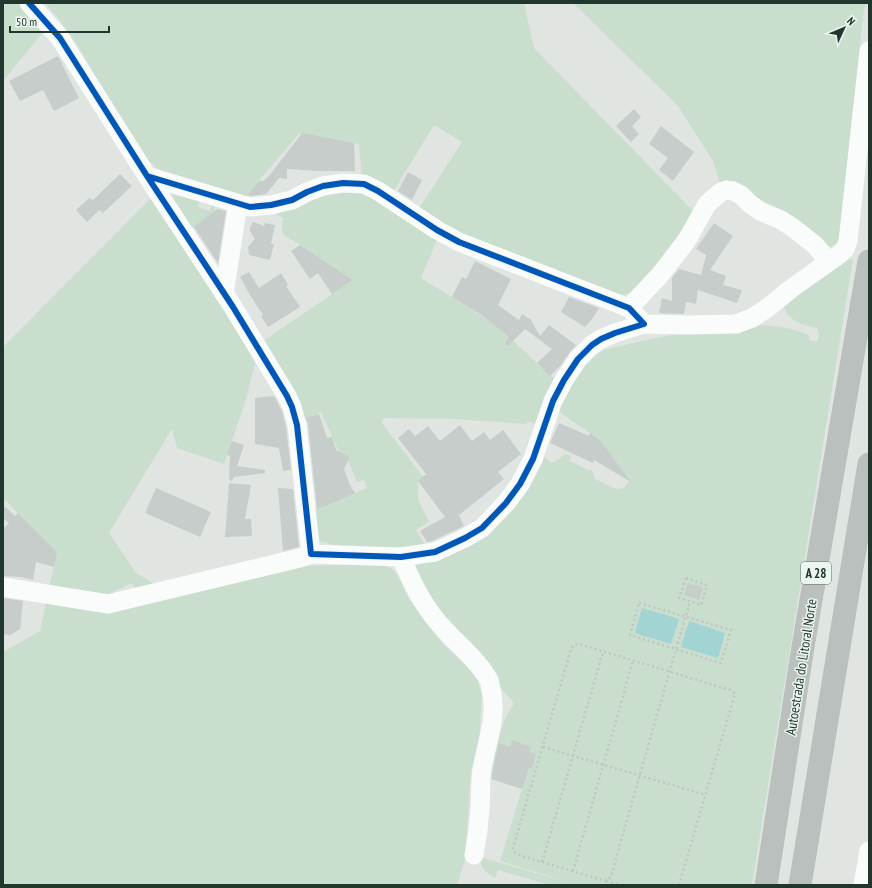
<svg xmlns="http://www.w3.org/2000/svg" width="872" height="888" viewBox="0 0 872 888" font-family="'PT Sans Narrow',sans-serif">
<rect width="100%" height="100%" fill="#e0e5e2"/>
<path fill="#c9decd" d="M 3,3 L 20,3 L 46,29 L 3,81 Z
M 45,3 L 524,3 L 534,48 L 694,212 L 661,259 L 636,287 L 631,292 L 623,295 L 612,294 L 442,226 L 418,210 L 462,142 L 434,125 L 393,192 L 362,179 L 359,144 L 300,133 L 243,199 L 167,174 L 157,168 L 147,159 L 94,74 L 81,51 L 59,19 Z
M 573,3 L 869,3 L 864,7 L 840,239 C 837,243 833,247 827,247 L 721,186 L 713,161 L 678,106 Z
M 351,187 L 439,235 L 421,278 L 487,319 L 509,337 L 550,375 L 554,378 L 538,420 L 534,424 L 528,421 L 526,424 L 455,419 L 383,418 L 382,423 L 423,477 L 418,481 L 418,499 L 429,522 L 416,530 L 426,547 L 354,548 L 333,545 L 316,540 L 311,511 L 367,488 L 364,480 L 357,482 L 348,461 L 350,457 L 339,452 L 321,412 L 311,417 L 298,420 L 260,343 L 353,280 L 300,245 L 284,235 L 282,230 L 283,218 L 273,212 Z
M 167,193 L 200,201 L 198,207 L 210,211 L 212,205 L 215,206 L 210,228 L 195,226 L 190,230 Z
M 150,199 L 157,202 L 257,356 L 246,399 L 224,464 L 177,448 L 172,429 L 109,533 L 136,573 L 156,585 L 135,589 L 132,583 L 105,596 L 49,589 L 57,552 L 3,498 L 3,347 Z
M 853,259 L 752,885 L 550,885 L 498,870 L 495,878 C 486,873 480,868 480,857 L 571,883 L 500,861 L 522,789 L 487,778 L 504,721 L 514,703 L 495,682 L 435,606 L 415,569 L 416,562 L 492,528 L 504,519 L 523,497 L 531,485 L 545,457 L 551,463 L 561,458 L 564,454 L 571,456 L 570,461 L 588,470 L 592,470 L 595,479 L 616,489 L 623,488 L 630,481 L 601,441 L 558,411 L 580,368 L 590,359 L 603,350 L 651,339 L 678,334 L 727,330 L 764,325 L 788,328 L 804,333 L 809,335 L 810,340 L 817,342 L 819,336 L 817,328 C 804,325 789,322 784,307 L 789,301 L 844,260 Z
M 342,565 L 385,565 L 392,569 L 398,576 L 409,599 L 443,644 L 470,669 L 478,681 L 482,695 L 479,744 L 471,771 L 465,860 L 457,885 L 3,885 L 3,652 L 40,631 L 46,602 L 103,611 L 305,566 Z"/>
<path fill="#a2d4d3" d="M 642,608 L 679,619 L 671,644 L 635,633 Z
M 689,621 L 725,633 L 718,658 L 681,647 Z"/>
<path fill="#c7cdca" d="M 58,56 L 79,98 L 54,111 L 43,90 L 20,101 L 9,81 Z
M 634,109 L 641,117 L 632,126 L 639,134 L 631,142 L 616,126 Z
M 661,126 L 694,152 L 673,181 L 659,170 L 668,158 L 649,144 Z
M 302,133 L 354,143 L 355,171 L 319,171 L 287,169 L 287,179 L 279,178 L 266,194 L 251,196 L 247,195 L 259,181 L 263,181 L 269,176 Z
M 408,172 L 422,180 L 412,200 L 398,191 Z
M 120,174 L 132,186 L 103,213 L 99,210 L 87,222 L 76,210 L 89,198 L 93,200 Z
M 217,209 L 226,211 L 218,263 L 194,227 Z
M 253,222 L 264,226 L 265,223 L 275,225 L 271,244 L 274,244 L 270,260 L 249,255 L 248,247 L 255,239 L 250,231 L 250,228 Z
M 714,223 L 733,236 L 710,270 L 726,276 L 723,285 L 742,290 L 737,303 L 698,290 L 696,304 L 686,302 L 684,314 L 659,313 L 662,298 L 672,301 L 672,278 L 679,269 L 701,275 L 706,255 L 696,249 Z
M 300,245 L 353,280 L 332,294 L 318,273 L 310,279 L 291,251 Z
M 475,261 L 511,279 L 498,305 L 519,320 L 522,314 L 531,320 L 540,336 L 549,325 L 576,345 L 569,353 L 561,365 L 550,376 L 537,363 L 552,349 L 525,329 L 508,346 L 505,343 L 509,337 L 483,316 L 452,297 L 462,277 L 466,279 Z
M 249,272 L 259,288 L 281,273 L 288,285 L 286,286 L 300,307 L 268,327 L 261,316 L 263,315 L 250,295 L 240,277 Z
M 569,297 L 599,308 L 593,318 L 585,327 L 561,312 Z
M 274,396 L 282,411 L 286,427 L 291,470 L 283,471 L 279,448 L 255,444 L 255,398 Z
M 319,414 L 327,438 L 332,437 L 336,450 L 350,457 L 344,469 L 350,485 L 355,493 L 328,505 L 317,509 L 308,424 L 306,418 Z
M 559,423 L 589,436 L 590,433 L 601,441 L 631,482 L 594,460 L 593,463 L 550,443 Z
M 460,425 L 472,441 L 484,432 L 490,440 L 503,430 L 521,454 L 498,472 L 504,479 L 459,515 L 464,526 L 432,541 L 427,542 L 420,531 L 445,517 L 418,481 L 426,474 L 398,438 L 409,429 L 415,436 L 428,426 L 440,441 Z
M 232,441 L 244,445 L 237,466 L 265,470 L 265,473 L 234,477 L 232,481 L 229,480 L 230,456 L 227,455 Z
M 229,483 L 251,485 L 245,519 L 251,519 L 252,536 L 225,537 Z
M 156,488 L 211,512 L 200,537 L 145,513 Z
M 278,488 L 293,489 L 299,547 L 283,551 Z
M 3,505 L 15,516 L 18,513 L 57,552 L 54,567 L 36,562 L 33,580 L 21,577 L 3,576 L 3,529 L 9,523 L 3,518 Z
M 688,583 L 703,588 L 699,600 L 684,595 Z
M 3,598 L 23,601 L 20,629 L 10,635 L 3,634 Z
M 512,740 L 531,747 L 529,752 L 536,754 L 532,769 L 529,768 L 522,789 L 492,779 L 495,762 L 499,743 L 510,747 Z"/>
<g fill="none" stroke-linecap="round" stroke-linejoin="round">
<g stroke="#bbc2bf" stroke-width="23">
<path id="highway" d="M 766,885 L 802,653 L 869,261
M 800,885 L 869,464"/>
</g>
<path stroke="#bfc6c3" stroke-width="2.5" stroke-dasharray="2 3" stroke-linecap="butt" d="M 686,578 L 707,585 L 701,605 L 679,598 Z
M 639,603 L 731,630 L 721,663 L 630,635 Z
M 543,747 L 706,795
M 542,862 L 603,652
M 573,871 L 633,661
M 606,881 L 621,885
M 679,885 L 735,694 L 733,692 L 730,690 L 579,644 L 574,645 L 571,649 L 513,848 L 514,852 L 522,856 L 605,881 L 609,879 L 611,876 C 637,785 663,693 690,602"/>
<path stroke="#fafbfb" stroke-width="19" d="M 29,3 L 60,38 L 147,176 L 197,252 L 233,307 L 287,396 L 292,407 L 297,425 L 311,554 L 401,557 L 435,552 L 465,538 L 482,528 L 506,503 L 520,484 L 533,459 L 553,401 L 564,380 L 578,359 L 592,345 L 601,339 L 615,333 L 644,324 L 629,308 L 459,242 L 437,230 L 378,191 L 364,184 L 343,183 L 323,186 L 307,192 L 292,200 L 271,205 L 250,207 L 147,176
M 224,294 L 238,204
M 629,308 L 660,275 L 687,240 L 707,204 L 721,192 L 726,190 L 733,191 L 741,195 L 750,204 L 760,211 L 781,220 L 792,227 L 815,245 L 829,262
M 644,324 L 688,325 L 736,324 L 752,318 L 766,309 L 792,288 L 840,254 L 845,249 L 848,241 L 869,51
M 401,557 C 411,580 421,602 437,621 C 453,641 476,657 489,680 C 490,683 490,686 491,689 C 498,718 486,743 482,770 C 480,783 481,796 480,809 C 479,825 477,840 474,855
M 3,587 L 108,604 L 300,558 L 311,554
M 863,885 L 869,851"/>
<use href="#highway" stroke="#b9c0bd" stroke-width="22"/>
<g stroke="#edf5f0" stroke-width="8">
<path id="cycleway" d="M 29,3 L 60,38 L 147,176 L 197,252 L 233,307 L 287,396 L 292,407 L 297,425 L 311,554 L 401,557 L 435,552 L 465,538 L 482,528 L 506,503 L 520,484 L 533,459 L 553,401 L 564,380 L 578,359 L 592,345 L 601,339 L 615,333 L 644,324 L 629,308 L 459,242 L 437,230 L 378,191 L 364,184 L 343,183 L 323,186 L 307,192 L 292,200 L 271,205 L 250,207 L 147,176"/>
</g>
<use href="#cycleway" stroke="#0057b8" stroke-width="6"/>
</g>
<g text-anchor="middle" dominant-baseline="central" stroke-width="3" stroke-linejoin="round" paint-order="stroke">
<rect fill="#edf5f0" stroke="#5e7068" stroke-width="1" x="801" y="562" width="30" height="22" rx="3"/>
<g font-size="13" font-weight="bold" fill="#20372d">
<text x="816" y="573">A 28</text>
</g>
<g font-size="14" fill="#20372d" stroke="#edf5f0">
<text transform="translate(801 667) rotate(-81)">Autoestrada do Litoral Norte</text>
</g>
</g>
<rect width="872" height="888" fill="none" stroke="#20372d" stroke-width="8"/>
<g transform="translate(844 28) rotate(46)" stroke="#edf5f0" stroke-width="3" paint-order="stroke">
<path d="M0-3L7 15L0 10L-7 15Z" fill="#20372d"/>
<text y="-6" font-size="11" font-weight="bold" text-anchor="middle" fill="#20372d">N</text>
</g>
<path d="M10 26v6h99v-6" fill="none" stroke="#20372d" stroke-width="2"/>
<text x="16" y="26" font-size="12" fill="#20372d" stroke="#edf5f0" stroke-width="3" paint-order="stroke">50 m</text>
</svg>
